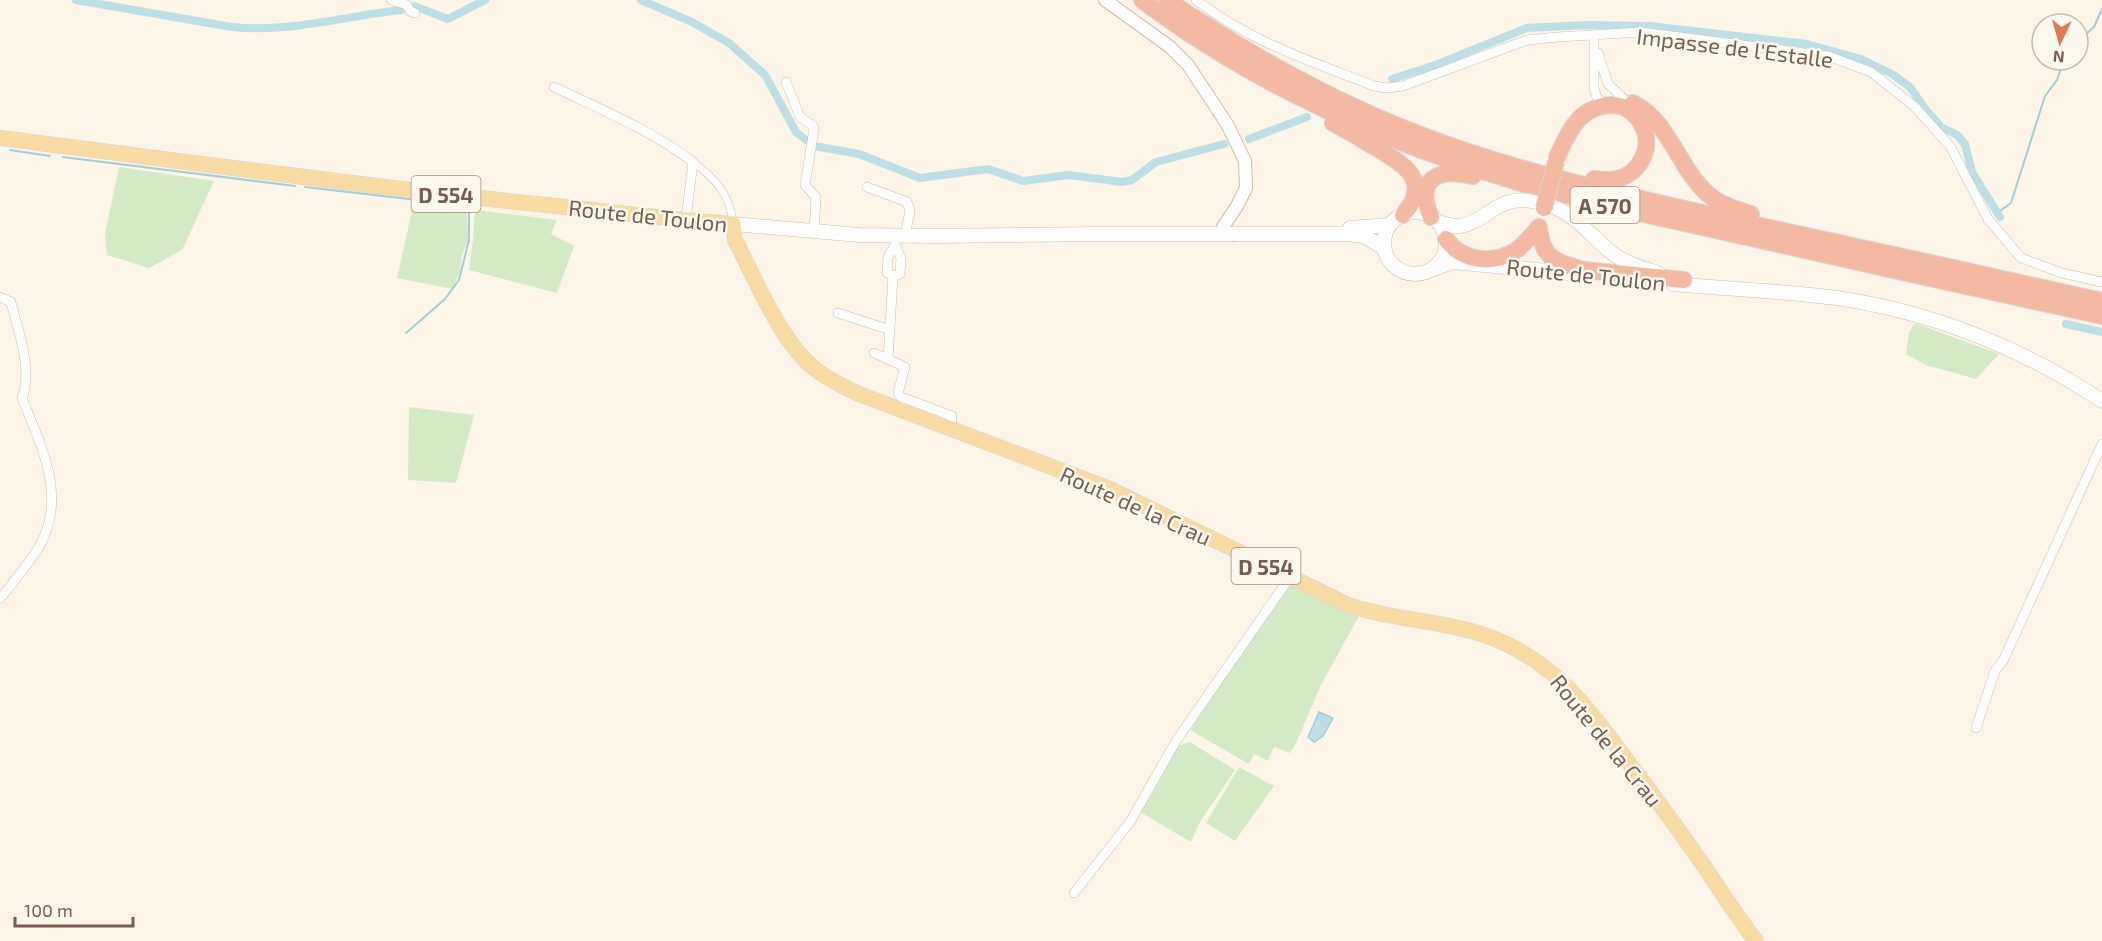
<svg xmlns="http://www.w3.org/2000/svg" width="2102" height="941" viewBox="0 0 2102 941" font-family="'Exo 2',sans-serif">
<rect width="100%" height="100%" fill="#fcf5e8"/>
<path fill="#d4eac7" d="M 119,167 L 214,181 L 182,250 L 149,268 L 107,255 L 105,234 Z
M 414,202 L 467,206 L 468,241 L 462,255 L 460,272 L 453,289 L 397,278 Z
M 475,210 L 557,220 L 551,234 L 574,246 L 557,293 L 469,270 L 473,240 Z
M 1915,323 L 1999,354 L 1976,379 L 1926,365 L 1906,354 L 1909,332 Z
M 409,407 L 474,415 L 456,483 L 408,480 Z
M 1289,583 L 1360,614 L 1321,685 L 1297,741 L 1290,753 L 1274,747 L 1268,761 L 1254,754 L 1249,764 L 1190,730 Z
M 1190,742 L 1235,770 L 1200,822 L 1191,842 L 1140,812 L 1175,747 Z
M 1239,767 L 1274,786 L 1235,841 L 1206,823 Z"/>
<path fill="#bddee5" stroke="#a3cdd7" stroke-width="1.5" d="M 1319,712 L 1333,718 L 1323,736 L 1314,742 L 1308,737 Z"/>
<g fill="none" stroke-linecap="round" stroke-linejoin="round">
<path stroke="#a3cdd7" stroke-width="2" d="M 2078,41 L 2094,27 L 2102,9
M 10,150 L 50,156
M 63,157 L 295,186
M 305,187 L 469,206 L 469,240 L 459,280 L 445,299 L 406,333
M 1997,213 L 2011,203 L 2045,96 L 2057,80 L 2064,60"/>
<path stroke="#bddee5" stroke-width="8" d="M 76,0 L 232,27 C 289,33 345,16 401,10 L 414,6 L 448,19 L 485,0
M 641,0 L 692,22 L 729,43 L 765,75 L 796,132 L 806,140
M 1392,79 L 1438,64 L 1527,28 L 1587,25 L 1650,26 L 1807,44 L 1861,59 L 1892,74 L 1910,87 L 1926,110 L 1941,127 L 1957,135 L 1965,144 L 1972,172 L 2000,217
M 1249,139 L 1307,117
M 814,146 L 859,154 L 920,178 L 988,169 L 1023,181 L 1069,175 L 1122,182 L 1132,180 L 1156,162 L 1224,144
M 2066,324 L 2102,332"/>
<g stroke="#cebdaf" stroke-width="8">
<path id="pedestrian" d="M 693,162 C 715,178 731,196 733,224"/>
</g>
<g stroke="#cebdaf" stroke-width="10">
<path id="minor" d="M 391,0 L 407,5 L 410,11 L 415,13
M 1196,0 C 1251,42 1310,61 1374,86 L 1387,88 L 1403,86 L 1527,40 L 1558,37 L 1640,32 L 1828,56 L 1871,72 L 1914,106 L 1950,146 L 1988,219 L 2021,258 L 2062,273 L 2102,282
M 1594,36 L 1594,88 L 1597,98 L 1605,104
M 1598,53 L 1608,84 L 1624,99
M 786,82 L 800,117 L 813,126 L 814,129 L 805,185 L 816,197 L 814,232
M 554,87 C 602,110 651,130 693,162 L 686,219
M 867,187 L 907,202 L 910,211 L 905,236
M 893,276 L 887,273 L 888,257 L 895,245 L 896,236
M 893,276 L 900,274 L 901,258 L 895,245
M 0,297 L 11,302 C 18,331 33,369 22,398 C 41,446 68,497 39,547 C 28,565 13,582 0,599
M 838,313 L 890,330
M 874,353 L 905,367 L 898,393 L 901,397 L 952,416 L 951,429
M 888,359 L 893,276
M 1976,728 L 1995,671 L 2003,661 L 2102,444
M 1074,893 L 1130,822 L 1176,741 L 1290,577"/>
</g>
<g stroke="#cebdaf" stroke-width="14">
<path id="tertiary" d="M 1105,0 L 1170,47 L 1188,65 L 1227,124 L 1245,161 L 1246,188 L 1237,206 L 1223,227 L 1224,231 L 1234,235"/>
</g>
<g stroke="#d1beac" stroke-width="15">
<path id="secondary" d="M1384 243a31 31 0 1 1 62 0a31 31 0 1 1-62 0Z
M 1438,222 C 1446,224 1453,227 1460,226 C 1490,221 1496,193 1537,202 C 1574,210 1585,231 1612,253 C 1625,263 1642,268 1658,273
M 733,224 L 859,235 L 935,236 L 1097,234 L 1347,234 L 1364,236 L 1384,248
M 1350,228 L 1390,225
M 1431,270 L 1453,262 L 1580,274
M 1673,284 C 1728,289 1782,291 1837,298 C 1932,312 2022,348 2102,401"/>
</g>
<g stroke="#dbd5d1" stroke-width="16">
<path id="primary" d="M 0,138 C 189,162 377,188 566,207 C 622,213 677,220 733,224 L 735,240 C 756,280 780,341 815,369 C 828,380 843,386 859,394 L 1110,489 L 1348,605 C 1398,622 1454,620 1502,642 C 1560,668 1590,711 1626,759 C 1653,795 1679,830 1704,866 C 1721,891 1737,917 1756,941"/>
</g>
<g stroke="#dbd5d1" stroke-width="18">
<path id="motorway" d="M 1142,0 C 1251,83 1387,144 1518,182 C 1594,204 1670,220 1747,237 C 1865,264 1984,290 2102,316
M 1167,0 C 1232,43 1299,83 1370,114 C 1486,166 1614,193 1738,221 C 1859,247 1981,274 2102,301
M 1633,103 C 1670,122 1678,168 1708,194 C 1720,205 1736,209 1751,214
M 1333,123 C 1348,131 1363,140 1378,149 C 1406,165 1432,183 1403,215
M 1557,157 C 1562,146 1567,135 1574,125 C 1591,101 1627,96 1642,125 C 1654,146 1640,174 1617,179 C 1609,181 1602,180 1594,179
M 1431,217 C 1414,179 1439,167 1473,176
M 1539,227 C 1542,259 1556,263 1585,270 L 1684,280
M 1446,239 C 1461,261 1492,265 1515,251 C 1524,245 1532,235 1539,227"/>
</g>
<use href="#pedestrian" stroke="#fff" stroke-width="7"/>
<use href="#minor" stroke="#fff" stroke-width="9"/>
<use href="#tertiary" stroke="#fff" stroke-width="12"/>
<use href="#secondary" stroke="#fff" stroke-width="14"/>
<use href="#primary" stroke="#f8dba3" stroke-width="15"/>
<use href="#motorway" stroke="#f4baa1" stroke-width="16"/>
<g stroke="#dbd5d1" stroke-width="18" stroke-linecap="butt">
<path id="motorway-bridge" d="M 1544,208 L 1556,162"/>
</g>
<use href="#motorway-bridge" stroke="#f4baa1" stroke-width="16"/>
</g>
<g text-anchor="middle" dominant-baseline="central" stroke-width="5" stroke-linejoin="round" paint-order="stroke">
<g fill="#fef9ef" stroke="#9f8c7e" stroke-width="1.5">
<rect x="411.5" y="176" width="69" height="36" rx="4.5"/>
<rect x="1570.5" y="187" width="69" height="36" rx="4.5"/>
<rect x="1231.5" y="548" width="69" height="36" rx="4.5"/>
</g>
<g font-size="21" font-weight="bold" fill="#765d4d">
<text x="446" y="194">D 554</text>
<text x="1605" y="205">A 570</text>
<text x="1266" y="566">D 554</text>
</g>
<g font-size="22" fill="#765d4d" stroke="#fef9ef">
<text transform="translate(1735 47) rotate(7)">Impasse de l'Estalle</text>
<text transform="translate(648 215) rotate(6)">Route de Toulon</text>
<text transform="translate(1586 274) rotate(6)">Route de Toulon</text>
<text transform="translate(1136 505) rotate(24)">Route de la Crau</text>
<text transform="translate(1607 740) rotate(51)">Route de la Crau</text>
</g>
</g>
<g transform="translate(2060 42) rotate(185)"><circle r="28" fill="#fef9ef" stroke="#c8bbae" stroke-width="1.5"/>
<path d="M0-4.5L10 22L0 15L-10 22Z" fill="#e27652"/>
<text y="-9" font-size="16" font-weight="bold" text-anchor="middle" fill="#765d4d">N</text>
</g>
<path d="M15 917v9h118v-9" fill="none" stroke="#765d4d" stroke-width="3"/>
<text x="24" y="917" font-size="18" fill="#765d4d" stroke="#fef9ef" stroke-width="4.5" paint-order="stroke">100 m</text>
</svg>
